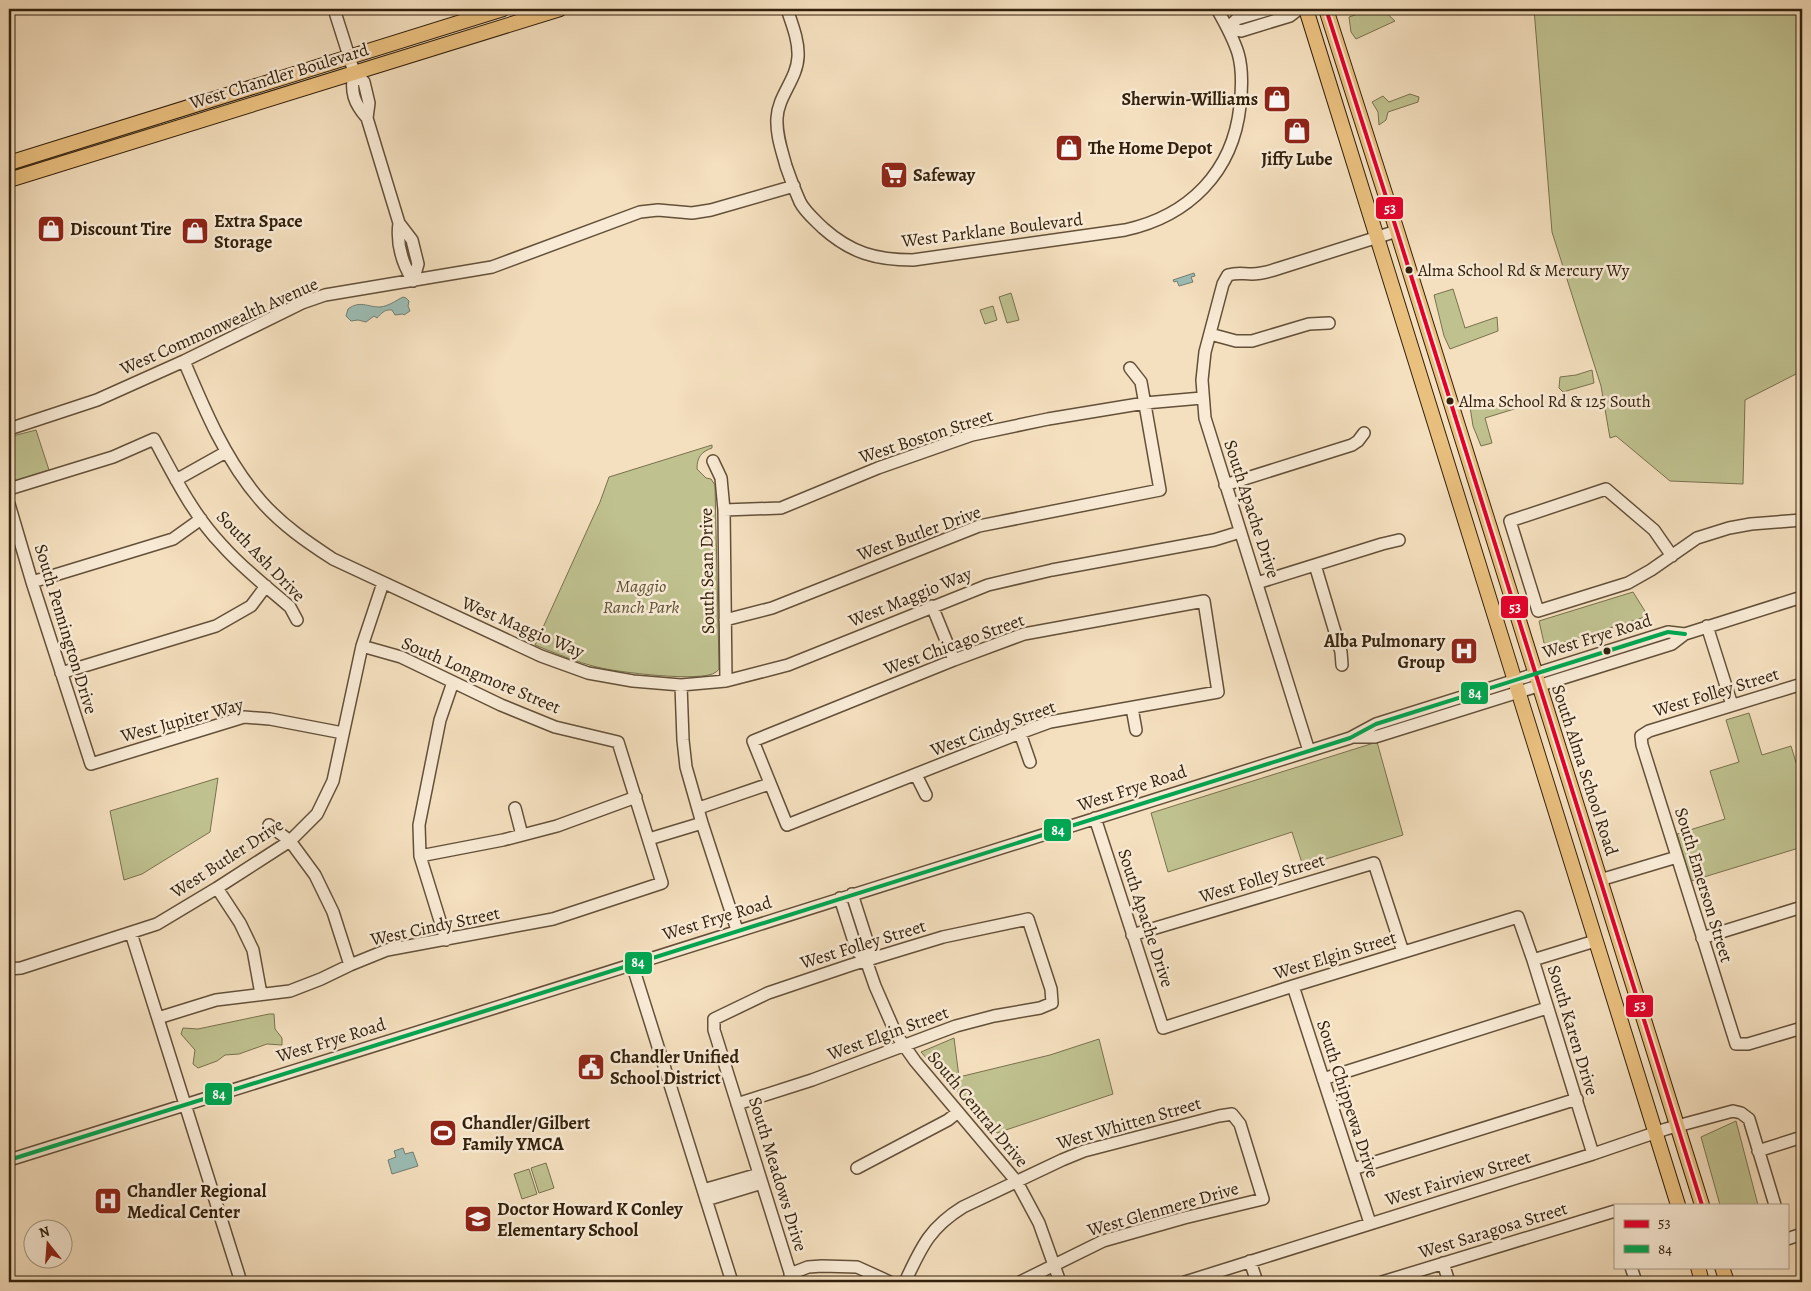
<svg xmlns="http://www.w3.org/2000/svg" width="1811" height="1291" viewBox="0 0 1811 1291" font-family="Alegreya,serif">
<rect width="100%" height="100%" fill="#f4dfbe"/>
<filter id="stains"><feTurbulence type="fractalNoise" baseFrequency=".004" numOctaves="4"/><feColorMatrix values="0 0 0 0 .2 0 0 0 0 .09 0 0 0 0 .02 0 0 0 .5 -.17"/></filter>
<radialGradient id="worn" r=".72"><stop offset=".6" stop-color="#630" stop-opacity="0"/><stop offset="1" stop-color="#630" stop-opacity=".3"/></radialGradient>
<path fill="#bfc18f" stroke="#79714e" d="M 1372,9 L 1382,9 L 1395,21 L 1356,39 L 1351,32 L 1349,17 Z
M 1534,9 L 1802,9 L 1802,360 L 1796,374 L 1745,400 L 1743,484 L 1670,481 L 1616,436 L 1610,438 L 1601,386 L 1552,232 Z
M 1410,94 L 1419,97 L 1418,102 L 1388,112 L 1386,120 L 1379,125 L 1378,112 L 1372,102 L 1383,96 L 1389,102 Z
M 1453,289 L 1465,328 L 1497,317 L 1498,331 L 1450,349 L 1444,336 L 1434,295 Z
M 1011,293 L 1019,320 L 1007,323 L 999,297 Z
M 993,306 L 997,320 L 985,324 L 980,310 Z
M 1592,370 L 1594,383 L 1563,392 L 1559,388 L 1560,377 L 1576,375 Z
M 1523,398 L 1524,406 L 1485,418 L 1492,443 L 1481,446 L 1473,426 L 1470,407 L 1477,407 L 1486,409 Z
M 36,430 L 49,470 L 9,483 L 9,437 Z
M 712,445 L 712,448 C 701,452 697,457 697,469 L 706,478 L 711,479 L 715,485 L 719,665 C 719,669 719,670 716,672 C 704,683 615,672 597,667 C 576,662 555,653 535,645 L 600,502 L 609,477 Z
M 1633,592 L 1648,616 L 1553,646 L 1544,643 L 1539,621 Z
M 1749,713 L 1762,755 L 1791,746 L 1802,782 L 1802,847 L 1691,881 L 1677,834 L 1725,819 L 1710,771 L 1739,762 L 1726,720 Z
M 1377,742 L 1403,835 L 1303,866 L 1292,832 L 1168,872 L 1151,813 Z
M 218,778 L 210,832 L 142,874 L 124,880 L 110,811 Z
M 269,1014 L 274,1014 L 275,1029 L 282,1038 L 282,1045 L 267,1044 L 239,1054 L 225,1055 L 217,1061 L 198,1068 L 193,1064 L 195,1050 L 181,1034 L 183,1028 L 198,1029 Z
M 954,1038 L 959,1077 L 1050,1055 L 1099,1039 L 1113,1094 L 997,1133 L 942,1076 L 921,1052 Z
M 1736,1121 L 1758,1205 L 1720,1205 L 1701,1137 Z
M 546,1163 L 554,1188 L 539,1193 L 531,1168 Z
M 529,1169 L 537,1194 L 522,1199 L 514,1174 Z"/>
<path fill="#9cbcb4" stroke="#727e71" d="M 1194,273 L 1195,276 L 1191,277 L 1193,282 L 1179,286 L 1177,281 L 1174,282 L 1173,280 Z
M 403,297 L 406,298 L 409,301 L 408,306 L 410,311 L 404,315 L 403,314 L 395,315 L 392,310 C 384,309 381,314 377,318 L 374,316 L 366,322 L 358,320 L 351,321 L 346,316 L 348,309 C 360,300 367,307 380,307 C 389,306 395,301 403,297 Z
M 403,1148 L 405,1154 L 413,1152 L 418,1166 L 392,1174 L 388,1160 L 396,1157 L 394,1151 Z"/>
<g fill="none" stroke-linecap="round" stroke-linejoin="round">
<g stroke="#635039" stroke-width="14">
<path id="minor" d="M 334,9 L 354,72 L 364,82 L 369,103 L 367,118 L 399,223 L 412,240 L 418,264 L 413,281
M 787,9 C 792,24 799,41 798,57 C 797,79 778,96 777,118 C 776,135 782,151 786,166 C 790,178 795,191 800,202 C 805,212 815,220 823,228 C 851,253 876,260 913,260 L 1125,230 C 1189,216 1233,172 1240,106 C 1242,89 1243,70 1238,53 C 1233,37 1225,23 1217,9
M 1228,28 L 1241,31 L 1290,16 L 1299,9
M 1228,28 L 1237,19 L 1271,9
M 354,72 C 350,92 354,103 367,118
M 399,223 C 396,245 402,263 413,281
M 1210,334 L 1236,341 L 1252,341 L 1309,324 L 1329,323
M 184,361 C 205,411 226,461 261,501 C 282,525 307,542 333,559 L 541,656 L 588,673 L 633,681 L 681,685 L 726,681 L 788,665 L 988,585 L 1052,570 L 1214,540 L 1240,532
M 9,429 L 97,400 L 184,361 L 302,303 L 325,295 L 492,267 L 640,212 L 658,210 L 692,213 L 711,210 L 794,186
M 713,461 L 721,478 L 724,510 L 726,681
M 176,480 L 226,452
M 1225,485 L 1352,445 L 1358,441 L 1364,433
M 9,489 L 113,457 L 154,439 C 174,476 193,515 222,545 C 242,568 267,587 290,607 L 297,620
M 9,504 L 32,582 L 91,764 L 244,717 L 270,719 L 343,733
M 724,510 L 781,508 L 878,468 L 972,435 L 1048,419 L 1145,403 L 1202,398
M 1672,556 L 1654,530 L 1606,489 L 1510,521 L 1538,611 L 1628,583 L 1651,570 L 1697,538 L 1729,528 L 1751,524 L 1802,520
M 1315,565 L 1341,652 L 1342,665
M 32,582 L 173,539 L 201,519
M 1257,583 L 1382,544 L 1399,540
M 1204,601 L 1218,692 L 1050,722 L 1020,733 L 787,825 L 753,741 L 954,660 L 1024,634 Z
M 932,606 L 954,660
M 725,620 L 772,608 L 979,526 L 1160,490 L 1141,382 L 1130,368
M 1707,626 L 1732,705
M 61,673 L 216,626 L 251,606 L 266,586
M 1802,684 L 1649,731 L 1641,736 L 1642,745 L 1736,1044 L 1748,1044 L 1802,1028
M 681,685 L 683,740 L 686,767 L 702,823 L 737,930
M 1132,708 L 1136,730
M 1020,733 L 1030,762
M 1355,737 L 1375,737 L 1672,644 L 1685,634 L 1802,597
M 1309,751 L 1205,418 L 1202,380 L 1205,352 L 1223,284 L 1228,275 C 1239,272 1242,274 1252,274 C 1262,274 1271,271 1280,268 L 1397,231
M 916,775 L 926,795
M 515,808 L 522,835
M 699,808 L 769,784
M 1095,818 L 1163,1028 L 1293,986 L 1518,917 L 1533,960 L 1593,1154
M 269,825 L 290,841 L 315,875 L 333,912 L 350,965
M 649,839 L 702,823
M 420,856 L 503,840 L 557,826 L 636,797
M 1600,880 L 1677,857
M 217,888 L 240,923 L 253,950 L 261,994
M 852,894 L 869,947 L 866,960
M 840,898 L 857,951 L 866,960 L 875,986 L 896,1034 L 915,1061 L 1017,1182 L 1039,1223 L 1060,1282
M 131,933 L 241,1282
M 1132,935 L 1374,863 L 1403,952
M 1702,938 L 1802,907
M 446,940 L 420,856 L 419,825 L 440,720 L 453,682
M 1533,960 L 1595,941
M 632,964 L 732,1282
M 9,969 L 21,968 L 157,924 L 217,888 L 290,841 L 317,814 L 333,781 L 362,646 L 383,583
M 1293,986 L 1370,1223
M 158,1018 L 216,1000 L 290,991 L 321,979 L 350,965 L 387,950 L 553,919 L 662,883 L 618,742 L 555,727 L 501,705 L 401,657 L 362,646
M 1323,1079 L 1547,1008
M 737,1104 L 812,1080 L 956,1026 L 994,1016 L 1040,1008 L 1052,1003 L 1051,989 L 1028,919 L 943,937 L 851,965 L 768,993 L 714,1019 L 714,1030 L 793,1282
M 1758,1151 L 1802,1137
M 9,1160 L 469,1016 L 1350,738 L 1376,724 L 1668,632 L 1685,634
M 857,1168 L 948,1120 L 958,1112
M 1353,1169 L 1577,1099
M 703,1190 L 759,1174
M 706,1200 L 762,1183
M 1787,1239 L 1802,1234
M 1250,1261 L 1257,1282
M 1443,1263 L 1449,1282
M 1631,1267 L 1636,1282
M 790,1274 L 808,1267 L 822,1266 L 857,1267 L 890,1282
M 905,1282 C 921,1248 929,1228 963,1207 L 1062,1160 L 1084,1151 L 1219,1116 L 1232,1114 L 1240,1124 L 1263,1199 L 1184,1218 L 1103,1241 L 1020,1282
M 1185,1282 L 1593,1154 L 1666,1129 L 1733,1111 L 1741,1113 L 1749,1119 L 1775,1205
M 1382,1282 L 1615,1211"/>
</g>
<g stroke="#33210d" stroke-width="16">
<path id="major" d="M 1306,9 L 1678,1205
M 1326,9 L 1397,231 L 1702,1205
M 9,163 L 503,9
M 9,180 L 560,9
M 1698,1267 L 1702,1282
M 1722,1267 L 1727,1282"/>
</g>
<use href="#minor" stroke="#f8ead5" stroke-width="11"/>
<use href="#major" stroke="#eac07f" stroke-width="14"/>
<g stroke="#f8ead5" stroke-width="8">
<path id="bus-1" d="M 1326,9 L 1397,231 L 1702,1205"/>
</g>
<g stroke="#f8ead5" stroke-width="8">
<path id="bus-2" d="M 9,1160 L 469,1016 L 1350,738 L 1376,724 L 1668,632 L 1685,634"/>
</g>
<use href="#bus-1" stroke="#e4002b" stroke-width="4"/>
<use href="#bus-2" stroke="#00a651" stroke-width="4"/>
</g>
<defs>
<g id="shop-square" transform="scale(1.4375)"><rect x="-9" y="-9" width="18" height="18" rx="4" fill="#8f2418" stroke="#f8ead5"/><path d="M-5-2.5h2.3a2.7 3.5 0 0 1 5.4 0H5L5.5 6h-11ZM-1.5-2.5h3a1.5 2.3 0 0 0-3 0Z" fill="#fff"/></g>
<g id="supermarket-square" transform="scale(1.4375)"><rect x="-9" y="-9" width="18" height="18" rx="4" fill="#8f2418" stroke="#f8ead5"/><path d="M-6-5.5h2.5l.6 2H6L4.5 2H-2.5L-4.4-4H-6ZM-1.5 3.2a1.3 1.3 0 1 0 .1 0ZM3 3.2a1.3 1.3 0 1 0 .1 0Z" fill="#fff"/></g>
<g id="hospital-square" transform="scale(1.4375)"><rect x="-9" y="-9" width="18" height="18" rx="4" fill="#8f2418" stroke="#f8ead5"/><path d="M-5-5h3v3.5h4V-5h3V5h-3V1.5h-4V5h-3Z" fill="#fff"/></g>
<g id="civic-square" transform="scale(1.4375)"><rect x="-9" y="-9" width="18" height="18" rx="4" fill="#8f2418" stroke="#f8ead5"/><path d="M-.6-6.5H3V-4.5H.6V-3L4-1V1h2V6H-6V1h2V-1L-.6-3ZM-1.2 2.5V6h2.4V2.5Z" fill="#fff"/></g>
<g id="stadium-square" transform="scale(1.4375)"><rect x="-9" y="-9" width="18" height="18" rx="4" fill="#8f2418" stroke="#f8ead5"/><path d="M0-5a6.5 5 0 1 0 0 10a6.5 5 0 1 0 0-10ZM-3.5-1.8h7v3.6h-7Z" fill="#fff"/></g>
<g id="school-square" transform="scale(1.4375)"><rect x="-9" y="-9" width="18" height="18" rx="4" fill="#8f2418" stroke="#f8ead5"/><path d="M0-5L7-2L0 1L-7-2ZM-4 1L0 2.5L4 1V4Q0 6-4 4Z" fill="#fff"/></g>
</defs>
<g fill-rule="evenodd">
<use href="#shop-square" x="1277" y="99"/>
<use href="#shop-square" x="1297" y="131"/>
<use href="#shop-square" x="1069" y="148"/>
<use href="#supermarket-square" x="894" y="175"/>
<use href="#shop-square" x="51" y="229"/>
<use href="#shop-square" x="195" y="231"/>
<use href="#hospital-square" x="1464" y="651"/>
<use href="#civic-square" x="591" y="1067"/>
<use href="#stadium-square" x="443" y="1133"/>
<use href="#hospital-square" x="108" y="1201"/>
<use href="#school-square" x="478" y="1219"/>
</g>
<g fill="#33210d" stroke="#f8ead5" stroke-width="2">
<circle cx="1409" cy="270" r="4.5"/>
<circle cx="1450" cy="401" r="4.5"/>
<circle cx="1607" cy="651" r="4.5"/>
</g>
<g text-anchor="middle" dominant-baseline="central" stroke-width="5" stroke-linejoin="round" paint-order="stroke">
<g font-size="17" fill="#33210d" stroke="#f8ead5" text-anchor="start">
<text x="1418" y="270">Alma School Rd &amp; Mercury Wy</text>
<text x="1459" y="401">Alma School Rd &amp; 125 South</text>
</g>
<g font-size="18" fill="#33210d" stroke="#f8ead5">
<text transform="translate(279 76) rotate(-17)">West Chandler Boulevard</text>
<text transform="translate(992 230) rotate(-7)">West Parklane Boulevard</text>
<text transform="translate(219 326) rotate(-24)">West Commonwealth Avenue</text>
<text transform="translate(926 436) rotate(-18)">West Boston Street</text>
<text transform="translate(1252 509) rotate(72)">South Apache Drive</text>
<text transform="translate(919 533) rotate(-20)">West Butler Drive</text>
<text transform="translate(261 556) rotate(46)">South Ash Drive</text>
<text transform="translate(707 571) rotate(-91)">South Sean Drive</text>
<text transform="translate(910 597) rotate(-22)">West Maggio Way</text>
<text transform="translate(523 627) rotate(23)">West Maggio Way</text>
<text transform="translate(66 629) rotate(73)">South Pennington Drive</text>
<text transform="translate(1597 636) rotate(-17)">West Frye Road</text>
<text transform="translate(954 644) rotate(-20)">West Chicago Street</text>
<text transform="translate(481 675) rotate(23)">South Longmore Street</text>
<text transform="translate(1716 692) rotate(-17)">West Folley Street</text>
<text transform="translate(182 720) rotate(-15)">West Jupiter Way</text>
<text transform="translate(993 728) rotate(-20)">West Cindy Street</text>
<text transform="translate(1585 770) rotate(72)">South Alma School Road</text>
<text transform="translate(1132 788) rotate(-18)">West Frye Road</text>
<text transform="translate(227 858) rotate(-33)">West Butler Drive</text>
<text transform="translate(1262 878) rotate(-17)">West Folley Street</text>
<text transform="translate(1704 885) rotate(73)">South Emerson Street</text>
<text transform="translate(717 918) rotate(-17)">West Frye Road</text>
<text transform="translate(1146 918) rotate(72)">South Apache Drive</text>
<text transform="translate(435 926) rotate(-12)">West Cindy Street</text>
<text transform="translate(863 944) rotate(-17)">West Folley Street</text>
<text transform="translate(1335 955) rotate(-17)">West Elgin Street</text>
<text transform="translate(1573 1030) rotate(73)">South Karen Drive</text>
<text transform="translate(888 1033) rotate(-20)">West Elgin Street</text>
<text transform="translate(331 1040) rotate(-17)">West Frye Road</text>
<text transform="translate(1348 1099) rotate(72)">South Chippewa Drive</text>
<text transform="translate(978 1109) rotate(50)">South Central Drive</text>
<text transform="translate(1129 1123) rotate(-16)">West Whitten Street</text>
<text transform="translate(778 1174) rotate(73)">South Meadows Drive</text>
<text transform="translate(1458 1178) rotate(-17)">West Fairview Street</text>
<text transform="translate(1163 1209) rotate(-16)">West Glenmere Drive</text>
<text transform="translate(1493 1230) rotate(-17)">West Saragosa Street</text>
</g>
<g font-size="18" font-weight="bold" fill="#33210d" stroke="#f8ead5" text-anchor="start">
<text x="1258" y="99" text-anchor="end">Sherwin-Williams</text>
<text x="1088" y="148">The Home Depot</text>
<text x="1297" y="159" text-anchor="middle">Jiffy Lube</text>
<text x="913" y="175">Safeway</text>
<text x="214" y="221">Extra Space<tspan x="214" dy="21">Storage</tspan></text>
<text x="70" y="229">Discount Tire</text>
<text x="1445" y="641" text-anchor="end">Alba Pulmonary<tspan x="1445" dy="21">Group</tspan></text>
<text x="610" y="1057">Chandler Unified<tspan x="610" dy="21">School District</tspan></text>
<text x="462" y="1123">Chandler/Gilbert<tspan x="462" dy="21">Family YMCA</tspan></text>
<text x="127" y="1191">Chandler Regional<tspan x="127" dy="21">Medical Center</tspan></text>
<text x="497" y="1209">Doctor Howard K Conley<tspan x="497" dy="21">Elementary School</tspan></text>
</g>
<g font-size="18" font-style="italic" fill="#5d5134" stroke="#f8ead5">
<text x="641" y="586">Maggio<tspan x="641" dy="21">Ranch Park</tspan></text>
</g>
</g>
<g stroke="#f8ead5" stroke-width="2">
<rect x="1375" y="196" width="29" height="24" rx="5" fill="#e4002b"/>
<rect x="1500" y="595" width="29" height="24" rx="5" fill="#e4002b"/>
<rect x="1460" y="681" width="29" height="24" rx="5" fill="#00a651"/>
<rect x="1043" y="818" width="29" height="24" rx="5" fill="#00a651"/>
<rect x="624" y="951" width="29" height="24" rx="5" fill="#00a651"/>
<rect x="1625" y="994" width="29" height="24" rx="5" fill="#e4002b"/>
<rect x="204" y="1082" width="29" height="24" rx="5" fill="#00a651"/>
</g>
<g font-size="14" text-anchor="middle" font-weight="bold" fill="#fff">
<text x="1390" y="213">53</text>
<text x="1515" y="612">53</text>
<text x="1475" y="698">84</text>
<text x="1058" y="835">84</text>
<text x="638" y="967">84</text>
<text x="1640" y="1010">53</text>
<text x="219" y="1099">84</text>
</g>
<rect width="1811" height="1291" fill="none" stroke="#f4dfbe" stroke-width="30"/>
<rect x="10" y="10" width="1791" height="1271" fill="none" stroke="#33210d" stroke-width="2.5"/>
<rect x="15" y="15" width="1781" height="1261" fill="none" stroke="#33210d"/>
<rect x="1614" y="1204" width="175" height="65" fill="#f8ead5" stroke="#a99a85"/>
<rect x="1624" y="1220" width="25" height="8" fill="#e4002b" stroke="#a99a85"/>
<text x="1658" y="1228" font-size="15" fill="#33210d">53</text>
<rect x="1624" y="1245" width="25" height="8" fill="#00a651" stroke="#a99a85"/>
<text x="1658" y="1254" font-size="15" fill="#33210d">84</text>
<g transform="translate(48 1244) rotate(343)"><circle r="24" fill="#f8ead5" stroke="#a99a85"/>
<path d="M0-4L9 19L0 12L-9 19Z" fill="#8f2418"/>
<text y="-8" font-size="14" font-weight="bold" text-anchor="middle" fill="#33210d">N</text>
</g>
<rect width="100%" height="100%" filter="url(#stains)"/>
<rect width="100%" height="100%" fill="url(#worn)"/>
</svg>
